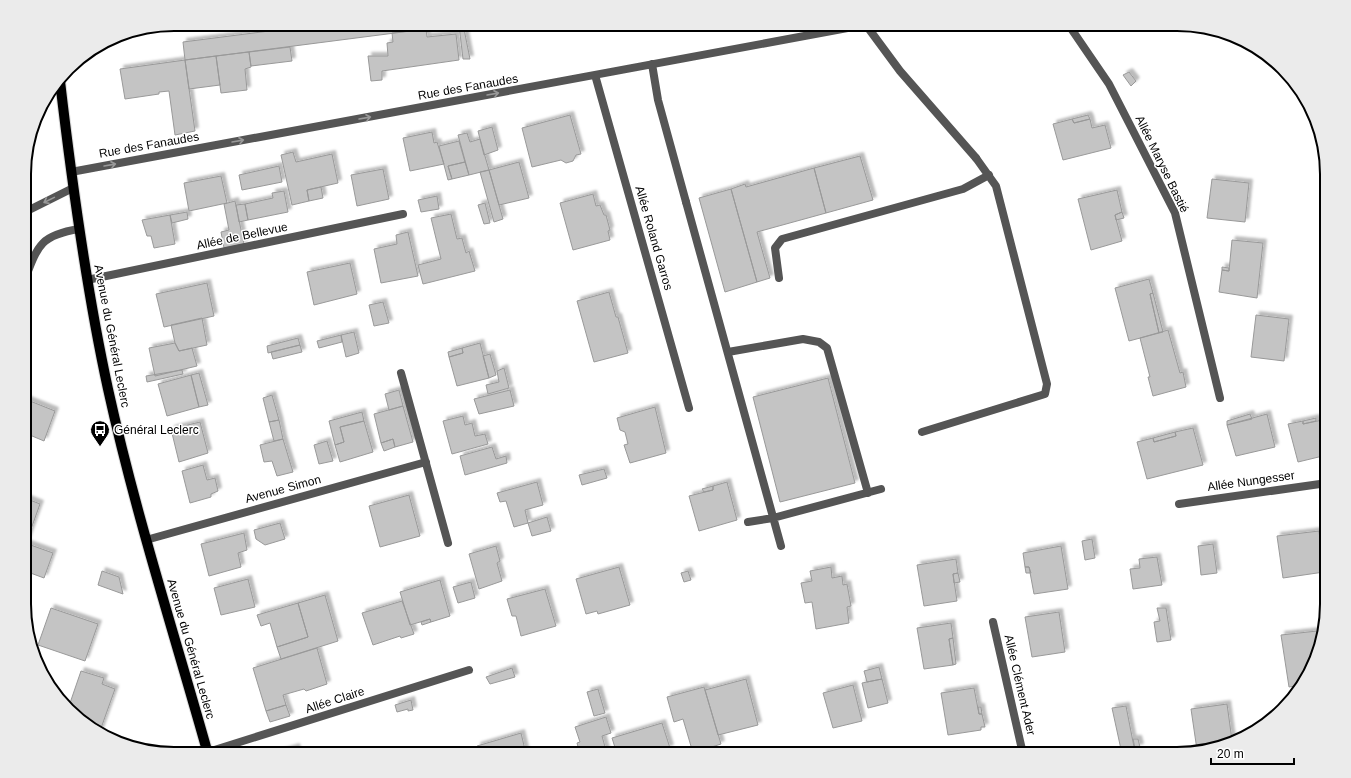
<svg xmlns="http://www.w3.org/2000/svg" width="1351" height="778" viewBox="0 0 1351 778" font-family="Arial,sans-serif">
<defs>
<filter id="shadow"><feDropShadow dx="3.5" dy="-3.5" stdDeviation="1" flood-color="#0004"/></filter>
</defs>
<rect width="100%" height="100%" fill="#fff"/>
<path fill="#c4c4c4" stroke="#999" filter="url(#shadow)" d="M 324,24 L 426,24 L 426,29 L 185,60 L 183,42 Z
M 463,24 L 470,59 L 463,59 L 459,25 Z
M 426,29 L 427,37 L 456,34 L 459,60 L 382,71 L 382,80 L 371,81 L 368,56 L 388,56 L 387,43 L 393,42 L 392,33 Z
M 290,47 L 292,61 L 251,66 L 249,52 Z
M 249,52 L 251,67 L 245,69 L 247,90 L 221,93 L 216,56 Z
M 216,56 L 220,85 L 189,89 L 185,60 Z
M 185,60 L 195,131 L 175,135 L 169,91 L 159,92 L 159,94 L 125,99 L 120,69 Z
M 1129,72 L 1136,81 L 1131,86 L 1123,75 Z
M 570,115 L 581,154 L 576,155 L 573,161 L 566,163 L 561,160 L 532,167 L 522,128 Z
M 1088,115 L 1090,119 L 1074,123 L 1072,119 Z
M 1072,119 L 1074,123 L 1090,119 L 1092,128 L 1105,125 L 1111,148 L 1063,160 L 1053,124 Z
M 492,127 L 498,150 L 484,155 L 478,131 Z
M 432,132 L 434,143 L 437,142 L 444,164 L 410,171 L 403,138 Z
M 467,133 L 470,142 L 480,139 L 489,170 L 469,175 L 458,135 Z
M 459,141 L 465,162 L 448,166 L 452,179 L 448,180 L 439,146 Z
M 293,152 L 296,162 L 332,154 L 338,183 L 307,190 L 309,201 L 292,205 L 281,155 Z
M 860,156 L 873,200 L 826,213 L 814,168 Z
M 465,162 L 469,175 L 452,179 L 448,166 Z
M 519,162 L 529,198 L 499,205 L 489,170 Z
M 279,166 L 282,182 L 242,190 L 239,175 Z
M 814,168 L 826,213 L 757,232 L 770,278 L 757,282 L 731,189 L 745,184 L 746,187 Z
M 383,169 L 389,199 L 357,206 L 351,175 Z
M 489,170 L 503,219 L 494,222 L 480,172 Z
M 221,176 L 227,203 L 189,211 L 184,183 Z
M 1212,179 L 1249,183 L 1245,222 L 1207,218 Z
M 321,187 L 323,198 L 309,201 L 307,190 Z
M 731,189 L 757,282 L 725,292 L 699,198 Z
M 1117,190 L 1122,212 L 1115,215 L 1122,241 L 1091,250 L 1078,199 Z
M 284,191 L 288,212 L 248,220 L 245,204 L 273,198 L 272,193 Z
M 593,194 L 596,206 L 600,205 L 604,215 L 606,215 L 610,230 L 608,231 L 610,240 L 573,250 L 560,203 Z
M 437,196 L 439,209 L 421,212 L 418,200 Z
M 235,201 L 244,244 L 224,248 L 221,232 L 229,230 L 224,204 Z
M 485,203 L 490,223 L 484,224 L 478,205 Z
M 245,204 L 248,220 L 239,222 L 236,205 Z
M 187,212 L 188,219 L 172,223 L 170,215 Z
M 1122,212 L 1124,218 L 1116,220 L 1115,215 Z
M 451,214 L 457,239 L 462,238 L 466,253 L 469,251 L 475,271 L 423,284 L 418,265 L 441,259 L 431,218 Z
M 170,215 L 175,244 L 154,248 L 151,236 L 147,236 L 142,220 Z
M 408,232 L 418,276 L 381,283 L 374,249 L 397,244 L 396,235 Z
M 1232,240 L 1263,243 L 1257,298 L 1219,292 L 1222,270 L 1229,271 Z
M 350,263 L 357,294 L 314,305 L 307,272 Z
M 1222,267 L 1229,268 L 1229,271 L 1222,270 Z
M 1149,279 L 1153,293 L 1150,294 L 1159,333 L 1129,341 L 1115,288 Z
M 207,283 L 214,316 L 164,327 L 156,294 Z
M 609,292 L 616,317 L 618,317 L 628,353 L 594,362 L 577,301 Z
M 1153,293 L 1163,332 L 1159,333 L 1150,294 Z
M 383,302 L 389,323 L 374,326 L 369,305 Z
M 1256,315 L 1289,319 L 1284,361 L 1251,357 Z
M 202,318 L 207,345 L 179,351 L 175,343 L 171,325 Z
M 1168,330 L 1180,373 L 1183,372 L 1186,387 L 1153,396 L 1148,377 L 1150,377 L 1140,338 Z
M 354,332 L 359,353 L 346,357 L 341,335 Z
M 341,335 L 342,342 L 319,348 L 317,341 Z
M 298,338 L 300,345 L 268,353 L 267,346 Z
M 175,343 L 179,351 L 192,348 L 197,366 L 155,376 L 149,348 Z
M 480,343 L 489,378 L 457,386 L 449,357 L 463,353 L 462,348 Z
M 300,345 L 302,352 L 273,359 L 271,352 Z
M 462,348 L 463,353 L 449,357 L 448,352 Z
M 490,354 L 496,375 L 489,378 L 483,356 Z
M 504,368 L 509,388 L 488,394 L 486,385 L 499,382 L 497,371 Z
M 182,370 L 183,374 L 147,382 L 146,376 Z
M 199,373 L 208,405 L 199,407 L 191,375 Z
M 191,375 L 199,407 L 167,416 L 158,384 Z
M 828,378 L 855,483 L 780,502 L 753,397 Z
M 399,390 L 403,406 L 389,410 L 385,394 Z
M 510,390 L 514,406 L 479,414 L 474,399 Z
M 272,395 L 279,420 L 269,422 L 263,398 Z
M 25,399 L 55,411 L 44,441 L 25,433 Z
M 403,406 L 413,442 L 395,447 L 393,439 L 381,443 L 374,414 Z
M 655,407 L 666,453 L 630,463 L 624,445 L 628,444 L 625,432 L 620,430 L 617,418 Z
M 362,412 L 364,421 L 340,427 L 344,442 L 335,445 L 329,421 Z
M 1250,414 L 1252,419 L 1227,425 L 1227,421 Z
M 1267,414 L 1275,447 L 1236,456 L 1227,425 Z
M 463,416 L 465,425 L 472,423 L 475,436 L 485,434 L 488,444 L 452,454 L 443,421 Z
M 1316,418 L 1316,421 L 1303,424 L 1303,421 Z
M 1327,419 L 1327,455 L 1298,462 L 1288,424 L 1303,421 L 1303,424 Z
M 279,420 L 283,439 L 274,441 L 269,422 Z
M 364,421 L 373,452 L 340,462 L 335,445 L 344,442 L 340,427 Z
M 200,422 L 208,453 L 179,462 L 171,429 Z
M 1193,428 L 1203,465 L 1147,479 L 1137,442 L 1153,438 L 1154,442 L 1176,436 L 1175,432 Z
M 1175,432 L 1176,436 L 1154,442 L 1153,438 Z
M 283,439 L 293,472 L 277,476 L 272,461 L 264,462 L 260,445 Z
M 393,439 L 395,447 L 384,451 L 381,443 Z
M 327,441 L 333,461 L 319,464 L 314,445 Z
M 492,447 L 496,459 L 506,456 L 507,463 L 465,475 L 460,456 Z
M 203,465 L 207,480 L 215,478 L 218,491 L 211,494 L 211,497 L 190,503 L 182,471 Z
M 604,469 L 607,478 L 582,485 L 579,475 Z
M 537,482 L 543,505 L 525,510 L 528,523 L 514,527 L 506,501 L 500,502 L 497,493 Z
M 727,482 L 737,520 L 699,531 L 689,496 L 713,490 L 713,486 Z
M 713,486 L 713,490 L 704,492 L 702,489 Z
M 409,495 L 420,536 L 380,547 L 369,506 Z
M 25,498 L 40,504 L 26,543 L 25,543 Z
M 547,517 L 551,531 L 532,536 L 528,523 Z
M 280,523 L 285,539 L 265,545 L 256,539 L 254,530 Z
M 1319,531 L 1324,572 L 1283,578 L 1277,536 Z
M 244,533 L 247,550 L 238,553 L 241,567 L 209,576 L 201,544 Z
M 1092,539 L 1095,558 L 1085,560 L 1082,541 Z
M 25,543 L 53,553 L 44,578 L 25,571 Z
M 1213,544 L 1217,573 L 1201,575 L 1198,546 Z
M 496,546 L 500,561 L 497,563 L 502,581 L 479,589 L 469,554 Z
M 1061,546 L 1068,589 L 1034,594 L 1029,567 L 1025,567 L 1023,553 Z
M 1157,557 L 1162,585 L 1133,589 L 1130,569 L 1140,568 L 1139,559 Z
M 956,559 L 958,573 L 953,574 L 957,601 L 924,606 L 917,565 Z
M 619,567 L 630,605 L 598,614 L 597,611 L 586,614 L 576,579 Z
M 831,567 L 832,578 L 842,576 L 843,585 L 847,584 L 851,606 L 847,607 L 849,623 L 816,629 L 812,602 L 805,603 L 801,583 L 812,581 L 810,571 Z
M 1025,567 L 1029,567 L 1031,573 L 1026,573 Z
M 102,571 L 119,577 L 123,594 L 98,585 Z
M 688,571 L 691,580 L 684,582 L 681,573 Z
M 958,573 L 960,582 L 954,583 L 953,574 Z
M 248,579 L 255,607 L 221,615 L 214,588 Z
M 440,580 L 450,616 L 431,622 L 430,619 L 410,625 L 400,592 Z
M 471,582 L 475,598 L 458,603 L 453,587 Z
M 545,589 L 556,626 L 521,636 L 516,616 L 512,616 L 507,599 Z
M 325,595 L 338,641 L 281,659 L 277,647 L 308,637 L 298,603 Z
M 402,601 L 414,634 L 401,638 L 400,636 L 373,645 L 362,613 Z
M 298,603 L 308,637 L 277,647 L 270,623 L 261,626 L 257,615 Z
M 51,608 L 98,624 L 85,661 L 38,645 Z
M 1157,608 L 1166,608 L 1171,640 L 1157,642 L 1154,622 L 1160,621 Z
M 1059,612 L 1065,652 L 1032,657 L 1025,617 Z
M 430,619 L 431,622 L 422,625 L 421,622 Z
M 951,623 L 953,638 L 949,639 L 953,665 L 924,669 L 917,628 Z
M 1317,631 L 1319,640 L 1307,679 L 1302,685 L 1289,687 L 1281,635 Z
M 953,638 L 956,664 L 953,665 L 949,639 Z
M 317,648 L 327,684 L 306,691 L 304,689 L 283,695 L 286,705 L 266,711 L 253,668 Z
M 879,667 L 882,679 L 867,682 L 864,671 Z
M 512,668 L 515,677 L 490,684 L 486,677 Z
M 81,671 L 104,678 L 102,684 L 115,689 L 100,731 L 94,729 L 69,706 Z
M 746,679 L 758,725 L 718,735 L 705,690 Z
M 882,679 L 888,703 L 868,708 L 862,683 Z
M 853,685 L 862,721 L 833,728 L 823,693 Z
M 704,687 L 721,744 L 693,753 L 683,719 L 674,722 L 667,697 Z
M 974,688 L 979,714 L 982,714 L 985,727 L 981,727 L 981,730 L 948,735 L 941,693 Z
M 598,689 L 605,713 L 594,716 L 587,692 Z
M 411,700 L 413,710 L 408,711 L 408,709 L 397,712 L 395,705 Z
M 1227,704 L 1232,740 L 1197,750 L 1191,709 Z
M 286,705 L 290,716 L 270,722 L 266,711 Z
M 1126,706 L 1135,752 L 1122,754 L 1112,708 Z
M 978,707 L 981,707 L 982,714 L 979,714 Z
M 606,717 L 611,733 L 602,736 L 607,754 L 580,754 L 577,743 L 580,742 L 575,727 Z
M 662,723 L 670,748 L 653,754 L 617,754 L 612,738 Z
M 521,733 L 526,754 L 479,754 L 477,746 Z
M 1133,739 L 1138,739 L 1140,747 L 1135,748 Z
M 296,747 L 298,754 L 273,754 Z"/>
<g fill="none" stroke-linecap="round" stroke-linejoin="round">
<g stroke="#dbdbdb" stroke-width="12">
<path id="primary" d="M 60,81 C 72,184 86,288 108,389 C 135,512 174,633 208,754"/>
</g>
<path stroke="#555" stroke-width="8" d="M 686,202 L 781,546
M 779,278 L 775,248 L 782,239 L 963,189 L 989,175
M 87,280 L 403,214
M 728,352 L 803,339 L 819,342 L 827,348 L 868,493
M 922,432 L 1045,394 L 1047,384 L 996,186 L 976,158
M 748,522 L 773,518 L 881,489"/>
<path stroke="#555" stroke-width="8" d="M 1068,24 L 1109,84 L 1175,213 L 1220,398
M 866,25 L 900,71 L 976,158
M 652,64 L 658,100 L 686,202
M 595,75 L 689,408
M 71,172 L 869,24
M 25,212 L 73,188
M 401,373 L 448,543
M 1179,504 L 1327,483
M 146,540 L 426,462
M 993,622 L 1023,754
M 208,752 L 469,670
M 776,754 L 786,751 L 786,754"/>
<path stroke="#555" stroke-width="8" d="M 25,279 C 38,245 41,235 79,229"/>
<use href="#primary" stroke="#000" stroke-width="10"/>
</g>
<defs><path id="oneway-shaft" d="M-6 0H5M1.5-3L5.5 0L1.5 3" fill="none" stroke-width="1.6" stroke-linecap="round" stroke-linejoin="round"/></defs>
<g stroke="#999">
<use href="#oneway-shaft" transform="translate(493 94) rotate(-10)"/>
<use href="#oneway-shaft" transform="translate(365 118) rotate(-10)"/>
<use href="#oneway-shaft" transform="translate(238 141) rotate(-10)"/>
<use href="#oneway-shaft" transform="translate(110 165) rotate(-10)"/>
<use href="#oneway-shaft" transform="translate(49 200) rotate(154)"/>
</g>
<defs>
<g id="bus-pin" transform="scale(1)"><path d="M0 17L-7.5 6A9.5 9.5 0 1 1 7.5 6Z" fill="#000" stroke="#fff"/><path d="M-5-6H5V4H4V6H2V4H-2V6H-4V4H-5ZM-3.5-4V0h7V-4ZM-3.5 1.2v1.5H-2V1.2ZM2 1.2v1.5H3.5V1.2Z" fill="#fff"/></g>
</defs>
<g fill-rule="evenodd">
<use href="#bus-pin" x="100" y="430"/>
</g>
<g text-anchor="middle" dominant-baseline="central" stroke-width="3" stroke-linejoin="round" paint-order="stroke">
<g font-size="12" fill="#000" stroke="#fff">
<text transform="translate(468 87) rotate(-10)">Rue des Fanaudes</text>
<text transform="translate(149 145) rotate(-10)">Rue des Fanaudes</text>
<text transform="translate(1162 164) rotate(64)">Allée Maryse Bastié</text>
<text transform="translate(242 236) rotate(-12)">Allée de Bellevue</text>
<text transform="translate(654 238) rotate(74)">Allée Roland Garros</text>
<text transform="translate(112 336) rotate(79)">Avenue du Général Leclerc</text>
<text transform="translate(1251 481) rotate(-8)">Allée Nungesser</text>
<text transform="translate(283 489) rotate(-15)">Avenue Simon</text>
<text transform="translate(191 649) rotate(74)">Avenue du Général Leclerc</text>
<text transform="translate(1020 685) rotate(77)">Allée Clément Ader</text>
<text transform="translate(335 700) rotate(-18)">Allée Claire</text>
</g>
<g font-size="12" fill="#000" stroke="#fff" text-anchor="start">
<text x="114" y="430">Général Leclerc</text>
</g>
</g>
<path d="M0 0H1351V778H0ZM174 31H1177A143 143 0 0 1 1320 174V604A143 143 0 0 1 1177 747H174A143 143 0 0 1 31 604V174A143 143 0 0 1 174 31Z" fill="#ebebeb" fill-rule="evenodd"/>
<path fill="none" stroke="#000" stroke-width="2" d="M174 31H1177A143 143 0 0 1 1320 174V604A143 143 0 0 1 1177 747H174A143 143 0 0 1 31 604V174A143 143 0 0 1 174 31Z"/>
<path d="M1211 758v6h83v-6" fill="none" stroke="#000000" stroke-width="2"/>
<text x="1217" y="758" font-size="12" fill="#000000" stroke="#ffffff" stroke-width="3" paint-order="stroke">20 m</text>
</svg>
